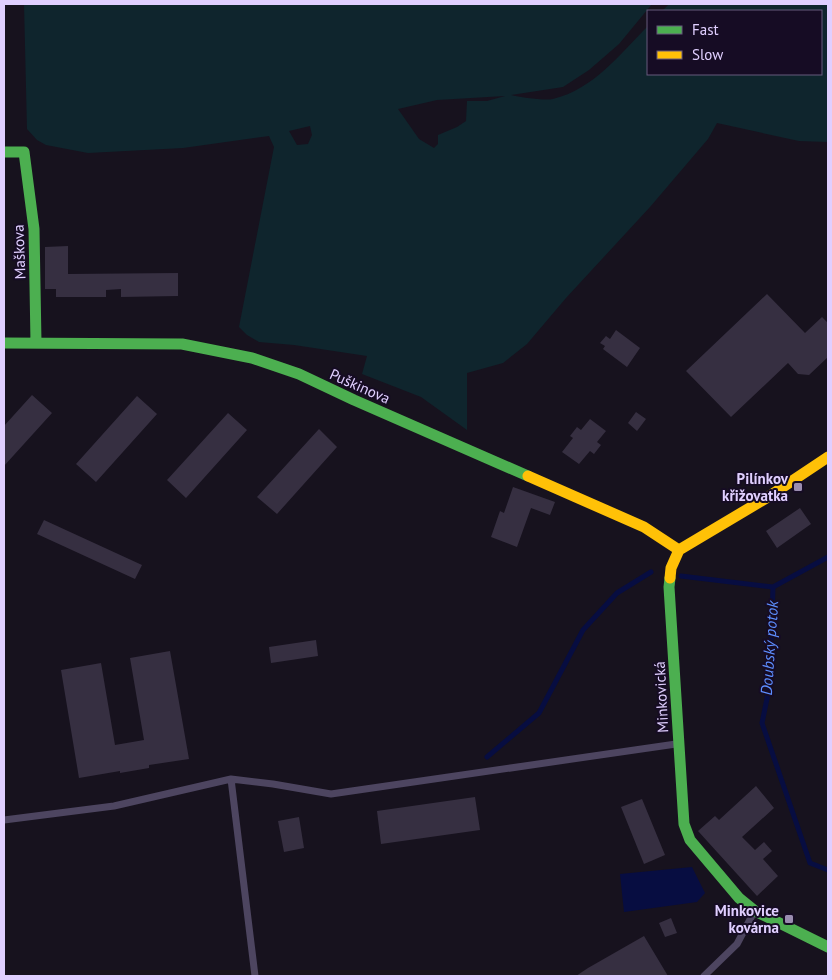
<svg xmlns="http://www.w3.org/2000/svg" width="832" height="980" viewBox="0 0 832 980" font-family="'PT Sans',sans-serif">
<rect width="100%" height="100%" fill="#17121e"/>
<path fill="#0f252d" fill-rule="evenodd" d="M 24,4 L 652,4 L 619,44 L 589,70 L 563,87 L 511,95 C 520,97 544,101 553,99 C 594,89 620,54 648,26 L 648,74 L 821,74 L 821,11 L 662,11 L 669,4 L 828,4 L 828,142 L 799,141 L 717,123 L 708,139 L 650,207 L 566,298 L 527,344 L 503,363 L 467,373 L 467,430 L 421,397 L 362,374 L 367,356 L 294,345 L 259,342 L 247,335 L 239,327 L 274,147 L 269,136 L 183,148 L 88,153 L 46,145 L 37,140 L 27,129 ZM 505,96 L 487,101 L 467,101 L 466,121 L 457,127 L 438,135 L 438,144 L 434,148 L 419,139 L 398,109 L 437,100 ZM 310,126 L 312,135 L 308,144 L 297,145 L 289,131 Z"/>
<path fill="#070d41" d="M 692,867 L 705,893 L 697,902 L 624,912 L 620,874 Z"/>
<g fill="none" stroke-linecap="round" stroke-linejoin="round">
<path stroke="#070d41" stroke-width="5" d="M 828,557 L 773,587 L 770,684 L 762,723 L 810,863 L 828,870
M 681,576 L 773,587
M 487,757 L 539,713 L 583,630 L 617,593 L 651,572"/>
</g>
<path fill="#362f41" d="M 68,246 L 68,274 L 178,273 L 178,296 L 121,297 L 121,289 L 106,290 L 106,297 L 56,297 L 56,289 L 45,289 L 45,247 Z
M 767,294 L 805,333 L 822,317 L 828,323 L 828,357 L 809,375 L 798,374 L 788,363 L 731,417 L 686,371 Z
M 616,330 L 640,348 L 627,367 L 603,349 L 605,346 L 600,343 L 606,336 L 610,339 Z
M 32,395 L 52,413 L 4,466 L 4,426 Z
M 137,396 L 157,414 L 96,482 L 76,464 Z
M 636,412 L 646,419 L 637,431 L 628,423 Z
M 228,413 L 247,430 L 186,498 L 167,480 Z
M 590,419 L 606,431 L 597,442 L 601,445 L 594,454 L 590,451 L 579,464 L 562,452 L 573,438 L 570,436 L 577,427 L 581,430 Z
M 319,429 L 337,447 L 277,514 L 257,497 Z
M 513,487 L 555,502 L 550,515 L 531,508 L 517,547 L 491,537 L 500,511 L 504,513 Z
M 800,508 L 811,524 L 777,548 L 766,531 Z
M 44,520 L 142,565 L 135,579 L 37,534 Z
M 316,640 L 318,656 L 271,663 L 269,647 Z
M 170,651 L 189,759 L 149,765 L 149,768 L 120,773 L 120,771 L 79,778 L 61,670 L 101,663 L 115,745 L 144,740 L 130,658 Z
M 756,786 L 774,808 L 742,837 L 755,850 L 764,842 L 772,851 L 763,859 L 778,876 L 757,896 L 698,831 L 715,816 L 719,820 Z
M 475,797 L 480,830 L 381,844 L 377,811 Z
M 642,799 L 665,855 L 644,864 L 621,807 Z
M 299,817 L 304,848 L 284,852 L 278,821 Z
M 671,918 L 677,933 L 665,937 L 659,923 Z
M 644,936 L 668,976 L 576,976 L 588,968 Z"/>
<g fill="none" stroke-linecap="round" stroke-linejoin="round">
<path stroke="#4d4560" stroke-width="7" d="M 231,779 L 255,976
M 4,820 L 114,806 L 231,779 L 273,784 L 331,794 L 676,744
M 704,976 L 737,944 L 754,912"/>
<path stroke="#4caf50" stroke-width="11" d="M 4,152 L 24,152 L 34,229 L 36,342
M 4,343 L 182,344 L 252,358 L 299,374 L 354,400 L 528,476
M 670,578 L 669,587 L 684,824 L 690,840 L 739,898 L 755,911 L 828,947"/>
<path stroke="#ffc107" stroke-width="11" d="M 528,476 L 644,527 L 679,550
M 670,578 L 671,568 L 679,550 L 768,497 L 828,457"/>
</g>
<g fill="#9a8db0" stroke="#160c24" stroke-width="2">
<rect x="793" y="482" width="10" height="10" rx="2.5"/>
<rect x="784" y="914" width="10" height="10" rx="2.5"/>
</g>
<g text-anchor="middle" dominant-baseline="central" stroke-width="4" stroke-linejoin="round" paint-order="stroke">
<g font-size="15" fill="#e0cfff" stroke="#160c24">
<text transform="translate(19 252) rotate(-92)">Maškova</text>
<text transform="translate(360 386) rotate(24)">Puškinova</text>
<text transform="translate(661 697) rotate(-93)">Minkovická</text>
</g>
<g font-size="15" font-weight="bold" fill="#e0cfff" stroke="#160c24" text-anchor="end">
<text x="788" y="478">Pilínkov<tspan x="788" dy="17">křižovatka</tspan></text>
<text x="779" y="910">Minkovice<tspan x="779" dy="17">kovárna</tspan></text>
</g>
<g font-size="16" font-style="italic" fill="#5d8eff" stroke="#160c24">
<text transform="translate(769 648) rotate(-86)">Doubský potok</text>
</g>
</g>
<rect width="832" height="980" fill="none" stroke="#e0cfff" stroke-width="10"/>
<rect x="647" y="10" width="175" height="65" fill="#160c24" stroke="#675a7c"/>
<rect x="657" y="26" width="25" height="8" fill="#4caf50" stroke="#675a7c"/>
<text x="692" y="35" font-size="15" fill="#e0cfff">Fast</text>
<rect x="657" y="51" width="25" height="8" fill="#ffc107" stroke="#675a7c"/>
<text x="692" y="60" font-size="15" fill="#e0cfff">Slow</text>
</svg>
